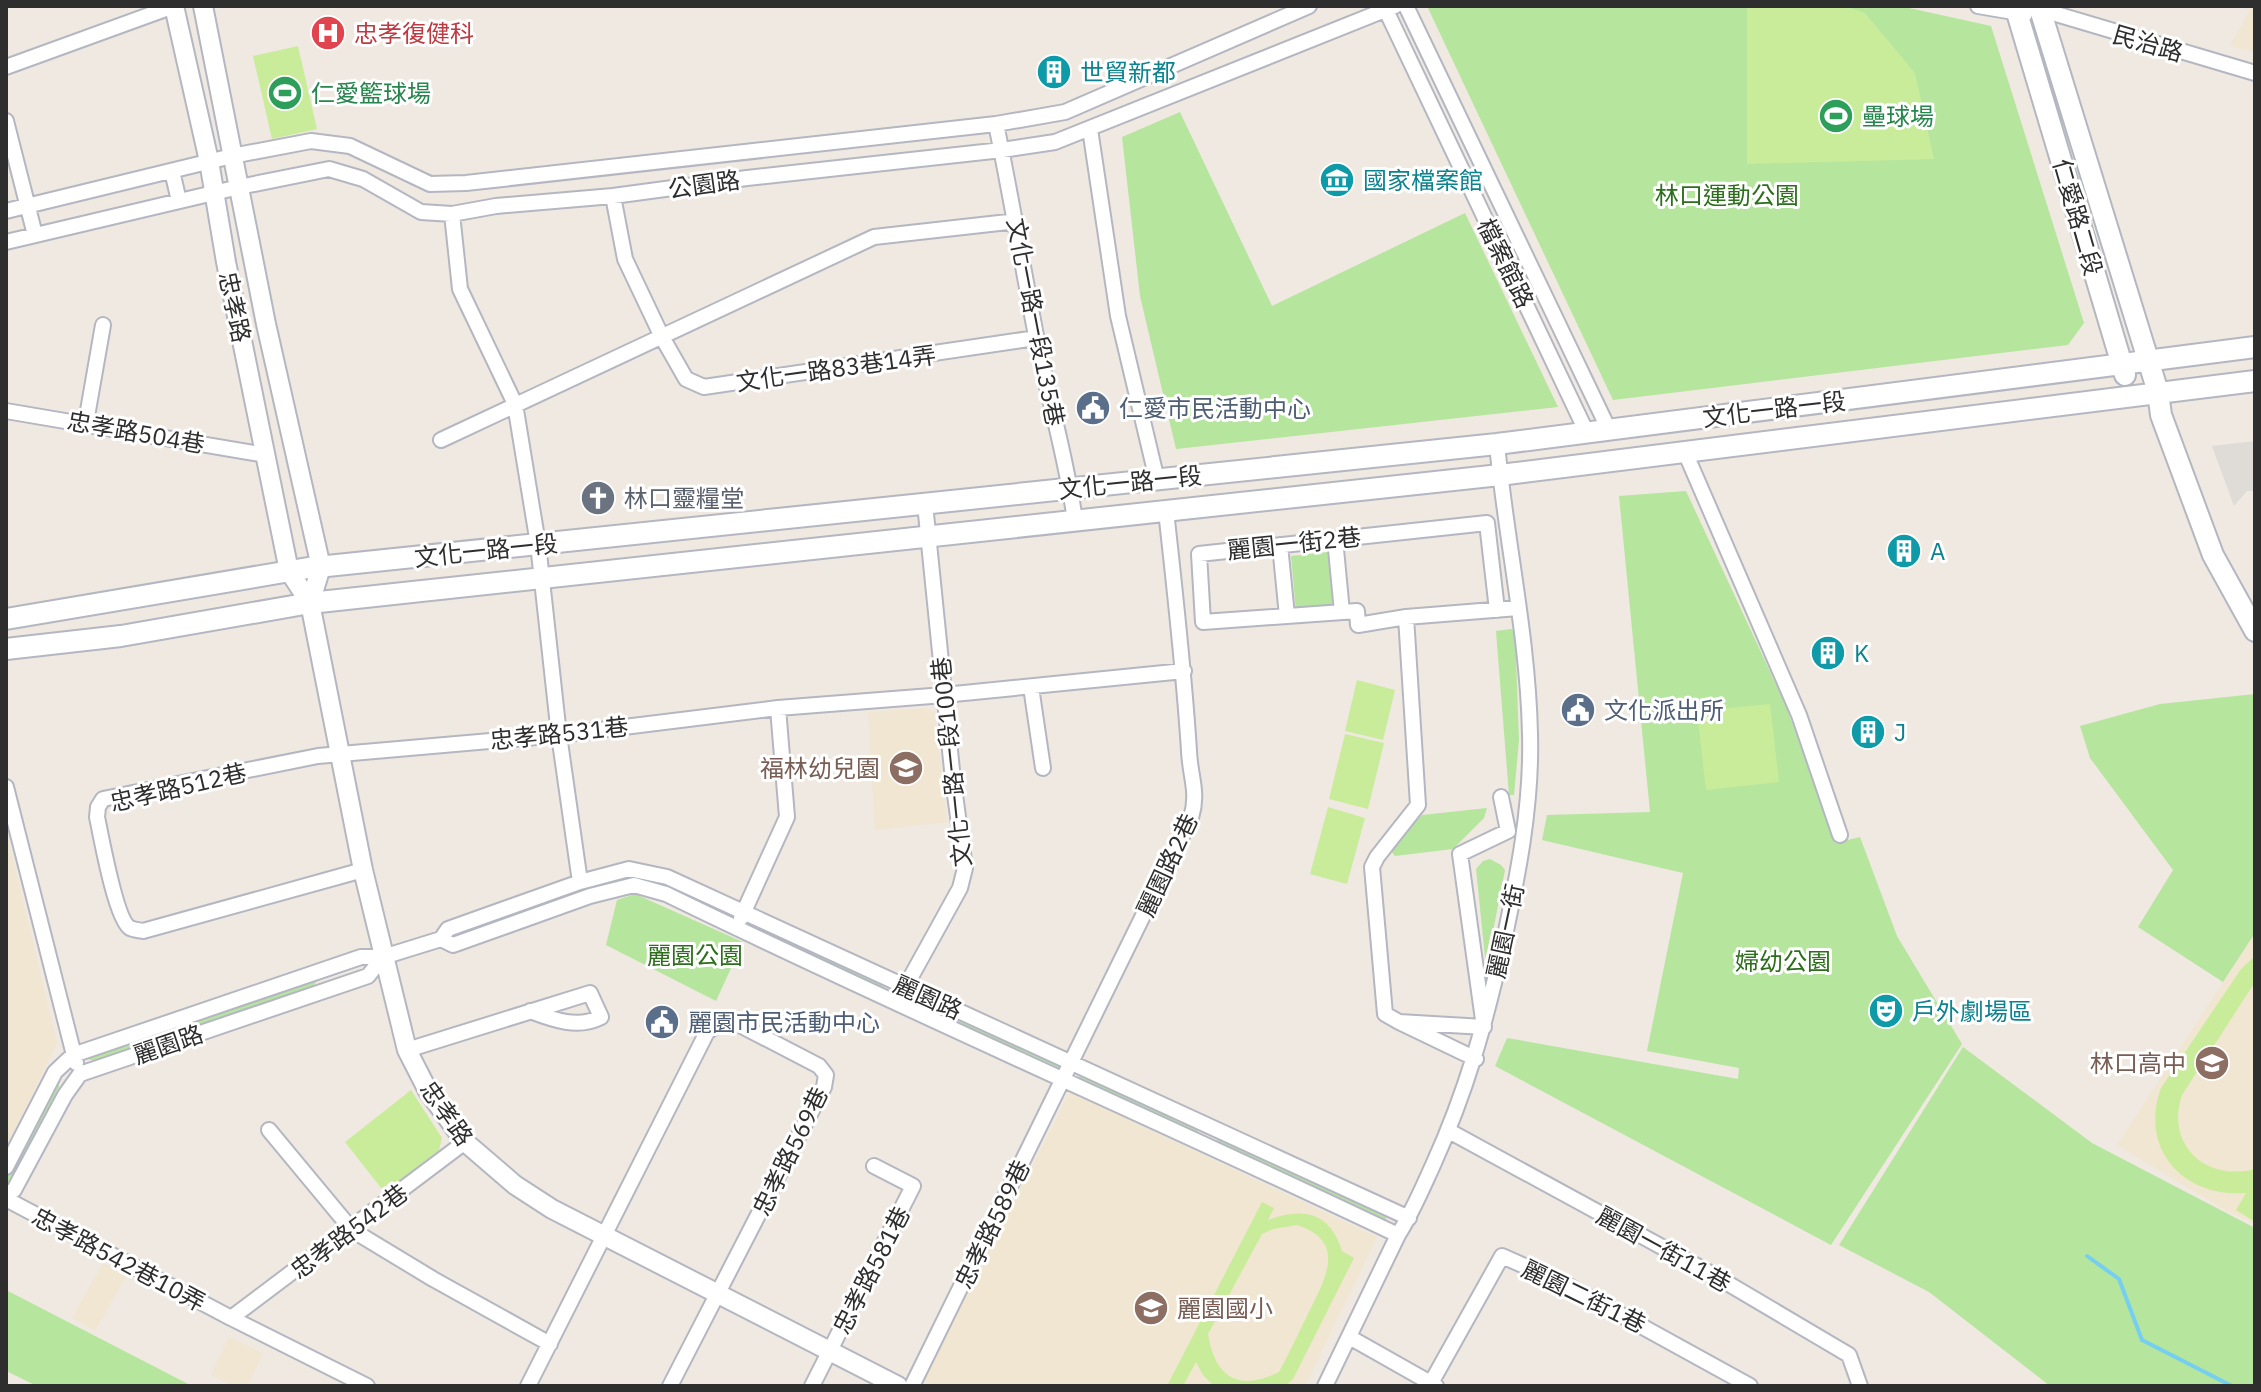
<svg xmlns="http://www.w3.org/2000/svg" width="2261" height="1392" viewBox="0 0 2261 1392" font-family="'IBM Plex Sans','Noto Sans TC',sans-serif">
<rect width="100%" height="100%" fill="#efe9e1"/>
<path fill="#f0e6d1" d="M 2252,6 L 2255,6 L 2255,52 L 2230,46 Z
M 927,708 L 935,713 L 947,822 L 875,830 L 868,712 Z
M 6,830 L 57,1043 L 6,1148 Z
M 2255,933 L 2255,1224 L 2223,1209 L 2117,1145 Z
M 1070,1092 L 1377,1237 L 1305,1386 L 934,1386 L 922,1379 Z
M 103,1263 L 126,1276 L 95,1331 L 72,1318 Z
M 229,1337 L 263,1353 L 248,1386 L 233,1386 L 211,1375 Z"/>
<path fill="#b6e59e" d="M 1427,6 L 1900,6 L 1991,26 L 2084,323 L 2068,345 L 1613,400 Z
M 1180,112 L 1272,306 L 1465,213 L 1558,407 L 1176,449 L 1140,296 L 1122,137 Z
M 1686,491 L 1786,706 L 1835,843 L 1860,837 L 1897,936 L 1962,1044 L 1831,1245 L 1495,1066 L 1507,1038 L 1738,1079 L 1739,1068 L 1647,1051 L 1683,873 L 1542,840 L 1547,815 L 1650,812 L 1619,496 Z
M 1329,552 L 1335,607 L 1296,611 L 1291,556 Z
M 1511,629 L 1515,631 L 1519,740 L 1514,795 L 1509,795 L 1496,631 Z
M 2255,694 L 2255,933 L 2223,982 L 2138,927 L 2173,870 L 2090,758 L 2080,726 L 2160,704 Z
M 1487,808 L 1484,818 L 1453,849 L 1395,856 L 1391,851 L 1393,843 L 1422,815 Z
M 1490,859 L 1501,865 L 1505,870 L 1486,967 L 1476,869 L 1483,861 Z
M 632,875 L 651,876 L 733,913 L 731,919 L 654,885 L 598,888 L 594,886 Z
M 569,893 L 573,895 L 571,899 L 454,937 L 450,936 Z
M 635,894 L 743,942 L 716,1001 L 606,945 L 617,900 Z
M 757,924 L 884,983 L 883,987 L 879,989 L 755,931 L 752,925 Z
M 311,980 L 316,982 L 313,987 L 94,1061 L 88,1059 L 91,1056 Z
M 915,997 L 1060,1063 L 1061,1067 L 1056,1070 L 912,1004 L 910,999 Z
M 1963,1047 L 2092,1143 L 2255,1228 L 2255,1386 L 2050,1386 L 1929,1292 L 1839,1245 Z
M 1080,1076 L 1084,1076 L 1184,1122 L 1198,1130 L 1198,1134 L 1077,1079 Z
M 59,1080 L 59,1087 L 12,1184 L 6,1186 L 6,1177 L 55,1081 Z
M 1217,1140 L 1224,1140 L 1387,1216 L 1384,1223 L 1220,1147 Z
M 6,1290 L 192,1386 L 37,1386 L 6,1371 Z"/>
<path fill="#c9ec9a" fill-rule="evenodd" d="M 1747,6 L 1845,6 L 1865,13 L 1915,73 L 1934,159 L 1747,164 Z
M 298,46 L 317,129 L 272,139 L 253,56 Z
M 1357,680 L 1395,690 L 1383,740 L 1345,731 Z
M 1770,704 L 1779,782 L 1706,790 L 1697,711 Z
M 1345,734 L 1384,743 L 1368,809 L 1329,799 Z
M 1328,807 L 1365,818 L 1347,884 L 1310,874 Z
M 2255,956 L 2255,982 L 2182,1095 C 2165,1145 2206,1182 2255,1169 L 2255,1222 L 2236,1210 L 2246,1193 C 2183,1198 2139,1149 2161,1088 L 2241,969 Z
M 411,1090 L 442,1138 L 439,1150 L 385,1193 L 345,1142 Z
M 1262,1202 L 1274,1208 L 1268,1220 C 1303,1207 1330,1212 1342,1251 L 1354,1258 L 1293,1379 L 1285,1386 L 1214,1386 L 1203,1375 L 1196,1362 L 1183,1386 L 1167,1386 ZM 1297,1225 C 1349,1242 1324,1281 1307,1316 C 1298,1335 1289,1353 1279,1372 C 1239,1392 1215,1378 1208,1334 L 1262,1234 L 1273,1229 Z"/>
<path fill="#dfdcd8" d="M 2255,441 L 2255,491 L 2247,491 L 2234,506 L 2212,446 Z"/>
<g fill="none" stroke-linecap="round" stroke-linejoin="round">
<path stroke="#75cff0" stroke-width="4" d="M 2087,1256 L 2119,1279 L 2142,1340 L 2232,1386"/>
<g stroke="#b4b7c1" stroke-width="18">
<path id="minor" d="M 1384,6 L 1587,433
M 1406,6 L 1609,430
M 1978,6 L 2025,14
M 2036,8 L 2255,73
M 6,67 L 174,6
M 6,121 L 35,235
M 996,124 C 1011,196 1023,269 1037,341 C 1049,401 1067,460 1075,521
M 1090,129 L 1118,316 L 1157,480
M 172,171 L 179,201
M 613,196 L 625,259 L 662,337 L 686,379 L 704,387 L 1036,338
M 6,211 L 232,156 L 311,141 L 350,146 L 430,184 L 466,183 L 996,124 L 1065,112 L 1309,6
M 452,214 L 460,289 L 515,404 L 538,544 L 559,735 L 580,882
M 6,242 L 239,187 L 329,169 L 363,179 L 421,212 L 452,214 L 496,206 L 613,196 L 747,178 L 1002,150 L 1055,142 L 1395,6
M 6,411 L 266,455
M 86,422 L 103,325
M 441,440 L 874,237 L 1017,221
M 1685,452 L 1799,715 L 1840,835
M 1335,539 L 1342,612
M 1280,545 L 1287,616
M 1497,610 L 1487,523 L 1199,554 L 1203,622 L 1357,611 L 1358,625 L 1406,617 L 1518,608
M 1031,687 L 1043,768
M 6,787 L 76,1063
M 363,870 L 143,931 C 138,930 134,930 130,928 C 116,920 101,836 97,817 L 98,807 L 103,799 L 318,756 L 559,735 L 778,708 L 944,695 L 1184,671
M 741,918 L 787,817 L 778,708
M 441,939 L 453,945 L 590,896 L 634,885 L 666,894 C 908,1012 1155,1119 1398,1235
M 902,993 L 960,888 L 965,868 L 953,780 L 925,504
M 1399,1022 L 1385,1014 L 1372,867 L 1377,857 L 1418,805 L 1406,617
M 407,1050 L 590,993 L 601,1017 C 578,1029 554,1020 530,1011
M 1476,1059 L 1399,1022 L 1484,1027 L 1460,854 L 1508,831 L 1501,797
M 269,1130 L 352,1230 L 433,1279 L 550,1344
M 1449,1131 L 1717,1277 L 1849,1355 L 1860,1386
M 6,1167 L 55,1072 L 73,1055 L 361,957 L 383,957 L 441,939 L 448,929 L 580,882 L 629,869 L 667,877 L 1409,1218
M 6,1195 L 14,1190 L 65,1095 L 80,1074 L 368,976 L 383,957
M 6,1199 L 231,1318 L 367,1386
M 231,1318 L 465,1142
M 1351,1338 L 1436,1386
M 1431,1383 L 1502,1256 L 1563,1283 L 1750,1386
M 528,1386 L 707,1032 L 722,1022 L 736,1023 L 819,1066 L 826,1075 L 824,1087 L 670,1386
M 812,1386 L 913,1186 L 874,1166
M 912,1386 L 1191,818 C 1199,792 1190,777 1189,751 C 1184,671 1175,591 1166,511
M 1325,1386 L 1398,1235 C 1412,1213 1422,1189 1433,1165 C 1467,1090 1485,1024 1503,945 C 1518,875 1532,805 1530,734 C 1528,636 1506,541 1497,444"/>
</g>
<g stroke="#b4b7c1" stroke-width="22">
<path id="tertiary" d="M 174,6 L 209,161 L 226,262 L 289,571 L 310,603 L 363,870 L 407,1050 L 428,1091 L 465,1142 L 515,1185 L 552,1209 L 898,1386
M 203,6 L 266,324 L 321,567 L 310,603"/>
</g>
<g stroke="#b4b7c1" stroke-width="24">
<path id="secondary" d="M 2015,6 L 2125,375
M 2039,6 L 2158,392 L 2161,415 L 2213,555 L 2255,631
M 6,619 L 308,568 L 1497,444 L 2255,347
M 6,649 L 121,636 L 310,603 L 1500,475 L 2255,381"/>
</g>
<use href="#minor" stroke="#fff" stroke-width="14"/>
<use href="#tertiary" stroke="#fff" stroke-width="18"/>
<use href="#secondary" stroke="#fff" stroke-width="20"/>
</g>
<defs>
<g id="hospital-disc" transform="scale(1.8)"><circle r="9.5" fill="#e0444e" stroke="#fff"/><path d="M-5-5h3v3.5h4V-5h3V5h-3V1.5h-4V5h-3Z" fill="#fff"/></g>
<g id="building-disc" transform="scale(1.8)"><circle r="9.5" fill="#0f9aa8" stroke="#fff"/><path d="M-4-6H4V6H1V3H-1V6H-4ZM-2.5-4.3h1.7v1.8h-1.7ZM.8-4.3h1.7v1.8H.8ZM-2.5-1h1.7V.8h-1.7ZM.8-1h1.7V.8H.8Z" fill="#fff"/></g>
<g id="stadium-disc" transform="scale(1.8)"><circle r="9.5" fill="#2e9e5b" stroke="#fff"/><path d="M0-5a6.5 5 0 1 0 0 10a6.5 5 0 1 0 0-10ZM-3.5-1.8h7v3.6h-7Z" fill="#fff"/></g>
<g id="museum-disc" transform="scale(1.8)"><circle r="9.5" fill="#0f9aa8" stroke="#fff"/><path d="M0-6L6-3V-2H-6V-3ZM-5-1h2V3h-2ZM-1-1h2V3h-2ZM3-1h2V3H3ZM-6 4H6V6H-6Z" fill="#fff"/></g>
<g id="civic-disc" transform="scale(1.8)"><circle r="9.5" fill="#5c6f8a" stroke="#fff"/><path d="M-.6-6.5H3V-4.5H.6V-3L4-1V1h2V6H-6V1h2V-1L-.6-3ZM-1.2 2.5V6h2.4V2.5Z" fill="#fff"/></g>
<g id="church-disc" transform="scale(1.8)"><circle r="9.5" fill="#6b7280" stroke="#fff"/><path d="M-1.2-6h2.4v3.5h3.3v2.4h-3.3V6h-2.4V-.1h-3.3v-2.4h3.3Z" fill="#fff"/></g>
<g id="school-disc" transform="scale(1.8)"><circle r="9.5" fill="#8d6e63" stroke="#fff"/><path d="M0-5L7-2L0 1L-7-2ZM-4 1L0 2.5L4 1V4Q0 6-4 4Z" fill="#fff"/></g>
<g id="theatre-disc" transform="scale(1.8)"><circle r="9.5" fill="#0f9aa8" stroke="#fff"/><path d="M-5-5.5Q0-4 5-5.5V0Q5 5 0 6Q-5 5-5 0ZM-3.3-2.5H-1v1.5H-3.3ZM1-2.5H3.3v1.5H1ZM-2.8 1Q0 5.5 2.8 1Z" fill="#fff"/></g>
</defs>
<g fill-rule="evenodd">
<use href="#hospital-disc" x="328" y="33"/>
<use href="#building-disc" x="1054" y="72"/>
<use href="#stadium-disc" x="285" y="93"/>
<use href="#stadium-disc" x="1836" y="116"/>
<use href="#museum-disc" x="1337" y="180"/>
<use href="#civic-disc" x="1093" y="408"/>
<use href="#church-disc" x="598" y="498"/>
<use href="#building-disc" x="1904" y="551"/>
<use href="#building-disc" x="1828" y="653"/>
<use href="#civic-disc" x="1578" y="710"/>
<use href="#building-disc" x="1868" y="732"/>
<use href="#school-disc" x="906" y="768"/>
<use href="#theatre-disc" x="1886" y="1011"/>
<use href="#civic-disc" x="662" y="1022"/>
<use href="#school-disc" x="2212" y="1063"/>
<use href="#school-disc" x="1151" y="1308"/>
</g>
<g text-anchor="middle" dominant-baseline="central" stroke-width="6" stroke-linejoin="round" paint-order="stroke">
<g font-size="24" fill="#be3a42" stroke="#fff" text-anchor="start">
<text x="354" y="33">忠孝復健科</text>
</g>
<g font-size="24" fill="#2e2e2e" stroke="#fff">
<text transform="translate(2148 43) rotate(16)">民治路</text>
<text transform="translate(704 184) rotate(-8)">公園路</text>
<text transform="translate(2078 217) rotate(74)">仁愛路二段</text>
<text transform="translate(1506 263) rotate(64)">檔案館路</text>
<text transform="translate(235 307) rotate(78)">忠孝路</text>
<text transform="translate(1036 322) rotate(79)">文化一路一段135巷</text>
<text transform="translate(836 368) rotate(-8)">文化一路83巷14弄</text>
<text transform="translate(1774 409) rotate(-7)">文化一路一段</text>
<text transform="translate(136 432) rotate(10)">忠孝路504巷</text>
<text transform="translate(1130 482) rotate(-6)">文化一路一段</text>
<text transform="translate(1294 543) rotate(-6)">麗園一街2巷</text>
<text transform="translate(486 550) rotate(-6)">文化一路一段</text>
<text transform="translate(559 733) rotate(-6)">忠孝路531巷</text>
<text transform="translate(951 762) rotate(-96)">文化一路一段100巷</text>
<text transform="translate(178 787) rotate(-13)">忠孝路512巷</text>
<text transform="translate(1167 865) rotate(-65)">麗園路2巷</text>
<text transform="translate(1505 931) rotate(-78)">麗園一街</text>
<text transform="translate(928 997) rotate(24)">麗園路</text>
<text transform="translate(168 1044) rotate(-19)">麗園路</text>
<text transform="translate(447 1113) rotate(55)">忠孝路</text>
<text transform="translate(790 1151) rotate(-64)">忠孝路569巷</text>
<text transform="translate(992 1224) rotate(-64)">忠孝路589巷</text>
<text transform="translate(349 1231) rotate(-37)">忠孝路542巷</text>
<text transform="translate(1664 1249) rotate(29)">麗園一街11巷</text>
<text transform="translate(119 1259) rotate(28)">忠孝路542巷10弄</text>
<text transform="translate(871 1270) rotate(-63)">忠孝路581巷</text>
<text transform="translate(1584 1296) rotate(26)">麗園二街1巷</text>
</g>
<g font-size="24" fill="#0d838f" stroke="#fff" text-anchor="start">
<text x="1080" y="72">世貿新都</text>
<text x="1363" y="180">國家檔案館</text>
<text x="1930" y="551">A</text>
<text x="1854" y="653">K</text>
<text x="1894" y="732">J</text>
<text x="1912" y="1011">戶外劇場區</text>
</g>
<g font-size="24" fill="#27864d" stroke="#fff" text-anchor="start">
<text x="311" y="93">仁愛籃球場</text>
<text x="1862" y="116">壘球場</text>
</g>
<g font-size="24" fill="#2c6e1b" stroke="#fff">
<text x="1727" y="195">林口運動公園</text>
<text x="695" y="955">麗園公園</text>
<text x="1783" y="961">婦幼公園</text>
</g>
<g font-size="24" fill="#4e5e75" stroke="#fff" text-anchor="start">
<text x="1119" y="408">仁愛市民活動中心</text>
<text x="1604" y="710">文化派出所</text>
<text x="688" y="1022">麗園市民活動中心</text>
</g>
<g font-size="24" fill="#5b616d" stroke="#fff" text-anchor="start">
<text x="624" y="498">林口靈糧堂</text>
</g>
<g font-size="24" fill="#785e54" stroke="#fff" text-anchor="end">
<text x="880" y="768">福林幼兒園</text>
<text x="2186" y="1063">林口高中</text>
<text x="1177" y="1308" text-anchor="start">麗園國小</text>
</g>
</g>
<rect width="2261" height="1392" fill="none" stroke="#2e2e2e" stroke-width="16"/>
</svg>
